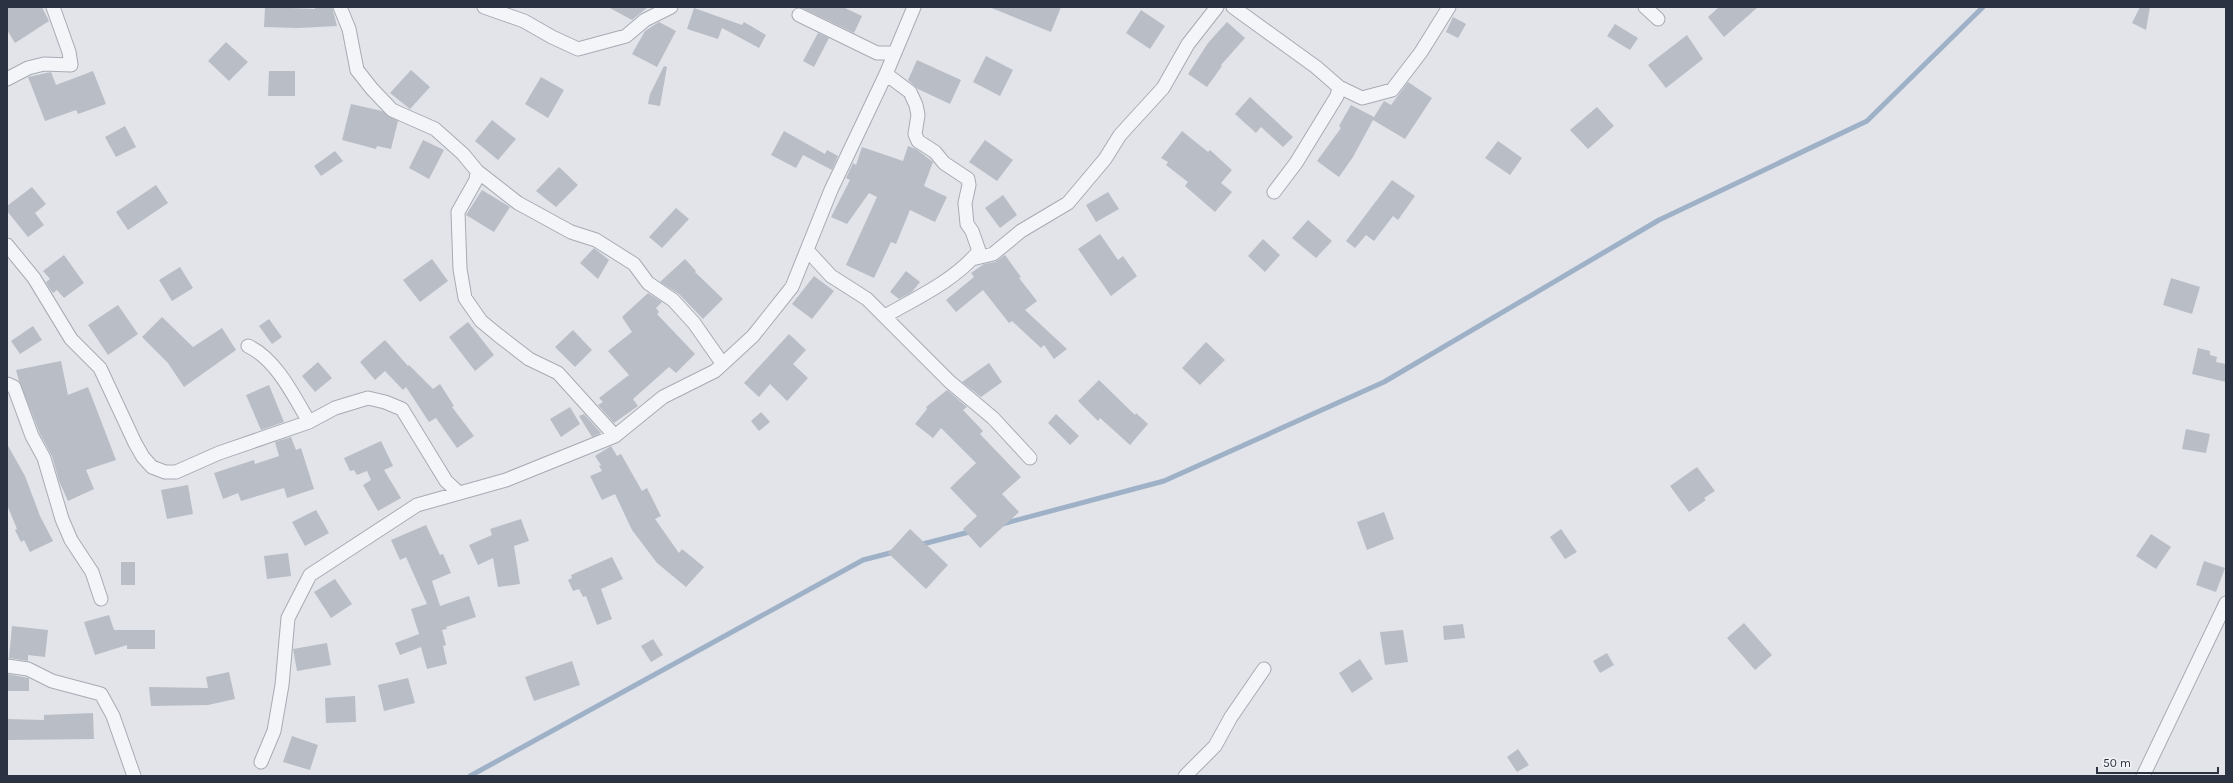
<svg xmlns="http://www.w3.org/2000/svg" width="2233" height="783" viewBox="0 0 2233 783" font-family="Karla,sans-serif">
<rect width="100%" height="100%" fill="#e2e4ea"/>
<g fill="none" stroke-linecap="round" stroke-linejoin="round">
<path stroke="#9fb1c7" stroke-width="5" d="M 1002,524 L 1164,481 L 1384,382 L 1659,220 L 1867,121 L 1983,7
M 919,545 L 973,531
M 470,776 L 863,560 L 894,552"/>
</g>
<path fill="#b9bdc6" d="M 7,7 L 42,7 L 49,21 L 15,43 L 7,30 Z
M 265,7 L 315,9 L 315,7 L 332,7 L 337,26 L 298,28 L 264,27 Z
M 608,7 L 648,7 L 632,20 Z
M 800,7 L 843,7 L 862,16 L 854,33 Z
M 989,7 L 1061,7 L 1051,32 Z
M 1719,7 L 1758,7 L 1724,37 L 1708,17 Z
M 2140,7 L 2150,7 L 2146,30 L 2132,23 Z
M 694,8 L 742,25 L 744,22 L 766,35 L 759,48 L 722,28 L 718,39 L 687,29 Z
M 1141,10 L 1165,26 L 1150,49 L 1126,33 Z
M 1453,17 L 1466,24 L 1458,38 L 1446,32 Z
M 659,22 L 676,31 L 657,67 L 632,54 L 645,31 Z
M 1227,22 L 1245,38 L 1221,65 L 1222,66 L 1207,87 L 1188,74 L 1208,43 Z
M 1615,24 L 1638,38 L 1630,50 L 1607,36 Z
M 818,33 L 829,38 L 814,67 L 803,61 Z
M 1687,35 L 1703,59 L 1666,88 L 1648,65 Z
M 226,42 L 248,62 L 229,81 L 208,61 Z
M 986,56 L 1013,70 L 1000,96 L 973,82 Z
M 917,60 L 961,80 L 950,104 L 918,89 L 908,80 Z
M 664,66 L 667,67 L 660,106 L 648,104 L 650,94 Z
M 411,70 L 430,87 L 410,109 L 390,93 Z
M 93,71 L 106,104 L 78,114 L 76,110 L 45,121 L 28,77 L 51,72 L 56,85 Z
M 269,71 L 295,71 L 295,96 L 268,96 Z
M 541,77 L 564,90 L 548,118 L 525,104 Z
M 1408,82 L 1432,98 L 1405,139 L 1373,120 L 1353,157 L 1339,177 L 1317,161 L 1341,128 L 1339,126 L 1351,105 L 1374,117 L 1384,101 L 1391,105 Z
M 1250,97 L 1293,137 L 1283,147 L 1261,127 L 1256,133 L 1235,114 Z
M 351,104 L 382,111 L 398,121 L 391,149 L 377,146 L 376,149 L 342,140 Z
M 1597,107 L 1614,126 L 1588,149 L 1570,130 Z
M 492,120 L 516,139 L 498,160 L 475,141 Z
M 125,126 L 136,147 L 116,157 L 105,137 Z
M 784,131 L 825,154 L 827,150 L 838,156 L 832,170 L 803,155 L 796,168 L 771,155 Z
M 1182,131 L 1208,152 L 1210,150 L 1232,170 L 1221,183 L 1232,192 L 1215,212 L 1185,186 L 1188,182 L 1166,165 L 1168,162 L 1161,158 Z
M 423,140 L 444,150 L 429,179 L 409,168 Z
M 985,140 L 1013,160 L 997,181 L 969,162 Z
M 1498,141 L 1522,158 L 1510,175 L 1485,158 Z
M 908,146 L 916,149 L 933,162 L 924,186 L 947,197 L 935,222 L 910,210 L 896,244 L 891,242 L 874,278 L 846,265 L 877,197 L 869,193 L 847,224 L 831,217 L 850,180 L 846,178 L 853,163 L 856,165 L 862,147 L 903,161 Z
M 335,151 L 343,161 L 321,176 L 314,166 Z
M 559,167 L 578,185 L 556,207 L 536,191 Z
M 1392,180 L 1415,196 L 1398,220 L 1393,216 L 1374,241 L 1366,235 L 1355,248 L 1346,241 Z
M 156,185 L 168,203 L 128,230 L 116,212 Z
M 32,187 L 46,204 L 35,213 L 44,225 L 28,237 L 7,211 L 7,206 Z
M 482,190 L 510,207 L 494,232 L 466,215 Z
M 1108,192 L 1119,209 L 1096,222 L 1086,205 Z
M 1003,195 L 1017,215 L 1000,228 L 985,208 Z
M 676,208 L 689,219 L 662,248 L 649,237 Z
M 1308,220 L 1332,241 L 1316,258 L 1292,238 Z
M 1100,234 L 1118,260 L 1123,256 L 1137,276 L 1111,296 L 1078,249 Z
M 1263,239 L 1280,255 L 1265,272 L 1248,256 Z
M 594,248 L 609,260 L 598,279 L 580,263 Z
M 64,255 L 84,283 L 64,298 L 57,290 L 53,293 L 48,286 L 46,282 L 50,279 L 43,271 Z
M 1005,255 L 1021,277 L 1019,278 L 1037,301 L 1025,310 L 1067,349 L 1054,359 L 1044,345 L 1041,348 L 1012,321 L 1009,323 L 983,290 L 956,312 L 946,300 L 974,277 L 971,273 L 984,264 L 995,262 Z
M 432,259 L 448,281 L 420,302 L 403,280 Z
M 685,259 L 696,271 L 695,272 L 723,299 L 703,319 L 679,294 L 660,282 Z
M 180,267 L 193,288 L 172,301 L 159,280 Z
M 906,271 L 920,282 L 912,292 L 899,299 L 890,292 Z
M 814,276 L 834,291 L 812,319 L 792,304 Z
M 2171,278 L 2200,287 L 2192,314 L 2163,305 Z
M 648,293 L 662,302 L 656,308 L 659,312 L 657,314 L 695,354 L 676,373 L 669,367 L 633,399 L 638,406 L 614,423 L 598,405 L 603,402 L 599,398 L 629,375 L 608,351 L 632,332 L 622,317 Z
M 118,305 L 138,334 L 108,355 L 88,325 Z
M 162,317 L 193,347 L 222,328 L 236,350 L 184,387 L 168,363 L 142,337 Z
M 269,319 L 282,337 L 272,344 L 259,326 Z
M 468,322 L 494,355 L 475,371 L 449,337 Z
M 33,326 L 42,340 L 20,354 L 11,341 Z
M 573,330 L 592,350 L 575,367 L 555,347 Z
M 789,334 L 806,350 L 793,364 L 808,378 L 787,401 L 770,384 L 759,397 L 744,383 Z
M 385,340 L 408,366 L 409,365 L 433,389 L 440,384 L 454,406 L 452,407 L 474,436 L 457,448 L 436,418 L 429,422 L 406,387 L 403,390 L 385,371 L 375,380 L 360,362 Z
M 1206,342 L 1225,360 L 1200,385 L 1182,368 Z
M 2198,348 L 2210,351 L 2210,355 L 2217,357 L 2216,362 L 2226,364 L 2226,382 L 2192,374 Z
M 61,361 L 68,395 L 88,387 L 116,460 L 86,470 L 94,489 L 68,501 L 59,481 L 52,456 L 40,434 L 19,381 L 16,370 Z
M 318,362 L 332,378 L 315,392 L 302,376 Z
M 989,363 L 1002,382 L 981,397 L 962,382 Z
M 1099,380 L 1135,415 L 1136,413 L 1148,424 L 1130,445 L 1100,418 L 1098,421 L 1078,401 Z
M 269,385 L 284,422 L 261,430 L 246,395 Z
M 947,390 L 967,407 L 963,410 L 983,431 L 980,434 L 1021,477 L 1002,494 L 1019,512 L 980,548 L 963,529 L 977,516 L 950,488 L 976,463 L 941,428 L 933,438 L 915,424 L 927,409 L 926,407 Z
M 570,407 L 580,424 L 561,437 L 550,419 Z
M 761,412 L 770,422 L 759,431 L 751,421 Z
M 584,414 L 601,433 L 592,437 L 579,416 Z
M 1056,414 L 1079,436 L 1070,445 L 1048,423 Z
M 2186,429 L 2210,434 L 2206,453 L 2182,449 Z
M 291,437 L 296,450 L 301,448 L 314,489 L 287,498 L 284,488 L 241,501 L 238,493 L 223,499 L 214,473 L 254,460 L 255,464 L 279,456 L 275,442 Z
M 381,441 L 393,466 L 384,470 L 401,498 L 378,511 L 363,485 L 371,480 L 367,471 L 357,475 L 354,470 L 350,471 L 344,458 Z
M 7,444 L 25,476 L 40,516 L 53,541 L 30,552 L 24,540 L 21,542 L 15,530 L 17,529 L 7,505 Z
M 611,446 L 617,456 L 621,454 L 642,491 L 647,488 L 661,516 L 655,519 L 679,553 L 682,549 L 704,567 L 686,587 L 657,563 L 632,530 L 615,494 L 602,500 L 590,476 L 602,471 L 599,466 L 601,465 L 595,456 Z
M 1697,467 L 1715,491 L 1704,498 L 1706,500 L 1689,512 L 1670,486 Z
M 188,485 L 193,514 L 167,519 L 161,490 Z
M 316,510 L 329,533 L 305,546 L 292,522 Z
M 1384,512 L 1394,539 L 1367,550 L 1357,522 Z
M 521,519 L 529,541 L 514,546 L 520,584 L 498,587 L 493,558 L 478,565 L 469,545 L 492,535 L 490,529 Z
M 426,525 L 440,555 L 443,554 L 451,573 L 432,581 L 440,606 L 469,596 L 476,617 L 446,627 L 447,629 L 442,630 L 446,645 L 443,646 L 447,664 L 427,669 L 421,647 L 400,655 L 395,643 L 419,634 L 411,609 L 427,604 L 406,557 L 400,560 L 391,540 Z
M 910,529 L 948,565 L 926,589 L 888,553 Z
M 1561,529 L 1577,552 L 1565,559 L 1550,537 Z
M 2151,534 L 2171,547 L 2156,569 L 2136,556 Z
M 288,553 L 291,576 L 267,579 L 264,556 Z
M 612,557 L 623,579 L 601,589 L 612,619 L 597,625 L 586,596 L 583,597 L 579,589 L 573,591 L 568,580 L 572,578 L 571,575 Z
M 2204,561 L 2225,568 L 2216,592 L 2196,585 Z
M 121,562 L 135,562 L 135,585 L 121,585 Z
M 335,579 L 352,604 L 331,618 L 314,592 Z
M 109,615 L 114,630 L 155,630 L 155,649 L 127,649 L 127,645 L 95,655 L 84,622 Z
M 1744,623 L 1772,655 L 1755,670 L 1727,638 Z
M 1463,624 L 1465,638 L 1444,640 L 1443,626 Z
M 12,626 L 48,630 L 45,657 L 28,655 L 28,661 L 9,658 Z
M 1403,630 L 1408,662 L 1385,665 L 1380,632 Z
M 653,639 L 663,655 L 651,662 L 641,646 Z
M 327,643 L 331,665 L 297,671 L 293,649 Z
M 1607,653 L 1614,665 L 1600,673 L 1593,661 Z
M 1360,659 L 1373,679 L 1352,693 L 1339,673 Z
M 572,661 L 580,685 L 534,701 L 525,677 Z
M 229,672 L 235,699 L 208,705 L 151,706 L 149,687 L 208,688 L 206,677 Z
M 7,674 L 29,678 L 29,691 L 8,691 Z
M 408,678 L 415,703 L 384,711 L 378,685 Z
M 355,696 L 356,722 L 326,723 L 325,698 Z
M 93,713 L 94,739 L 7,740 L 7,719 L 44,720 L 44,715 Z
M 292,736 L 318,745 L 310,770 L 283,762 Z
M 1518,749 L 1529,765 L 1517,772 L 1507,757 Z"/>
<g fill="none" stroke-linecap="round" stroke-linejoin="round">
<g stroke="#a7abb4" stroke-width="15">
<path id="minor" d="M 340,7 L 349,29 L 357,70 L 372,89 L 392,110 L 435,129 L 463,154 L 477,171 L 476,180 L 458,212 L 460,269 L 465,298 L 481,321 L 498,335 L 529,359 L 558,373 L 615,436
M 484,7 L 524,21 L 552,37 L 578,49 L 626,36 L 645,20 L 671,7
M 1233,7 L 1316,67 L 1339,87 L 1362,98 L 1392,90 L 1421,52 L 1449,7
M 1645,7 L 1658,19
M 799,15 L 877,53 L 894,53
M 7,79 L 28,68 L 44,64 L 71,65 L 69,52 L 53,7
M 477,171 L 518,203 L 571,232 L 596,240 L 634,264 L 648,283 L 673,300 L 694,323 L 722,363
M 1274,192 L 1296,163 L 1337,96 L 1339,87
M 7,245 L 34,278 L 71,339 L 100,368 L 135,443 L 143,457 L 152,467 L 165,472 L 176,472 L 219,453 L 309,422 L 335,408 L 368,398 L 385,402 L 402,409 L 446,481 L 459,493
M 807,250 L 831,276 L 867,299 L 950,382 L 993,418 L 1030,458
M 972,259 L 993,254 L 1021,231 L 1068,203 L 1105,159 L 1120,135 L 1163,88 L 1188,44 L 1217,7
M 885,316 C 918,297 954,281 979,251 L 972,231 L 967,224 L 965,203 L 969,185 L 968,179 L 944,163 L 935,152 L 918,141 L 915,134 L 918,115 L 916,105 L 910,92 L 886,74
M 248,346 C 276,359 294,396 309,422
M 7,384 L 14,387 L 32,436 L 44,458 L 62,519 L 71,540 L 92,572 L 101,599
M 7,666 L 28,669 L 52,681 L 101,694 L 113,716 L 134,776
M 261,762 L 274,731 L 282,685 L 288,618 L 310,575 L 417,505 L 506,480 L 615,436 L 663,397 L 715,371 L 753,336 L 792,287 L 831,190 L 886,74 L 914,7
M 1185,776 L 1215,746 L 1231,717 L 1264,669
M 2143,776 L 2226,603"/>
</g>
<use href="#minor" stroke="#f4f5f8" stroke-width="13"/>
</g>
<rect width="2233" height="783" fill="none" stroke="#2b3241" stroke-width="16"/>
<path d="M2097 767v6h121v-6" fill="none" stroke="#2b3241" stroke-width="2"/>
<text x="2103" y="767" font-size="12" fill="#2b3241" stroke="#f1f3f7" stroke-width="3" paint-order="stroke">50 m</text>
</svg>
